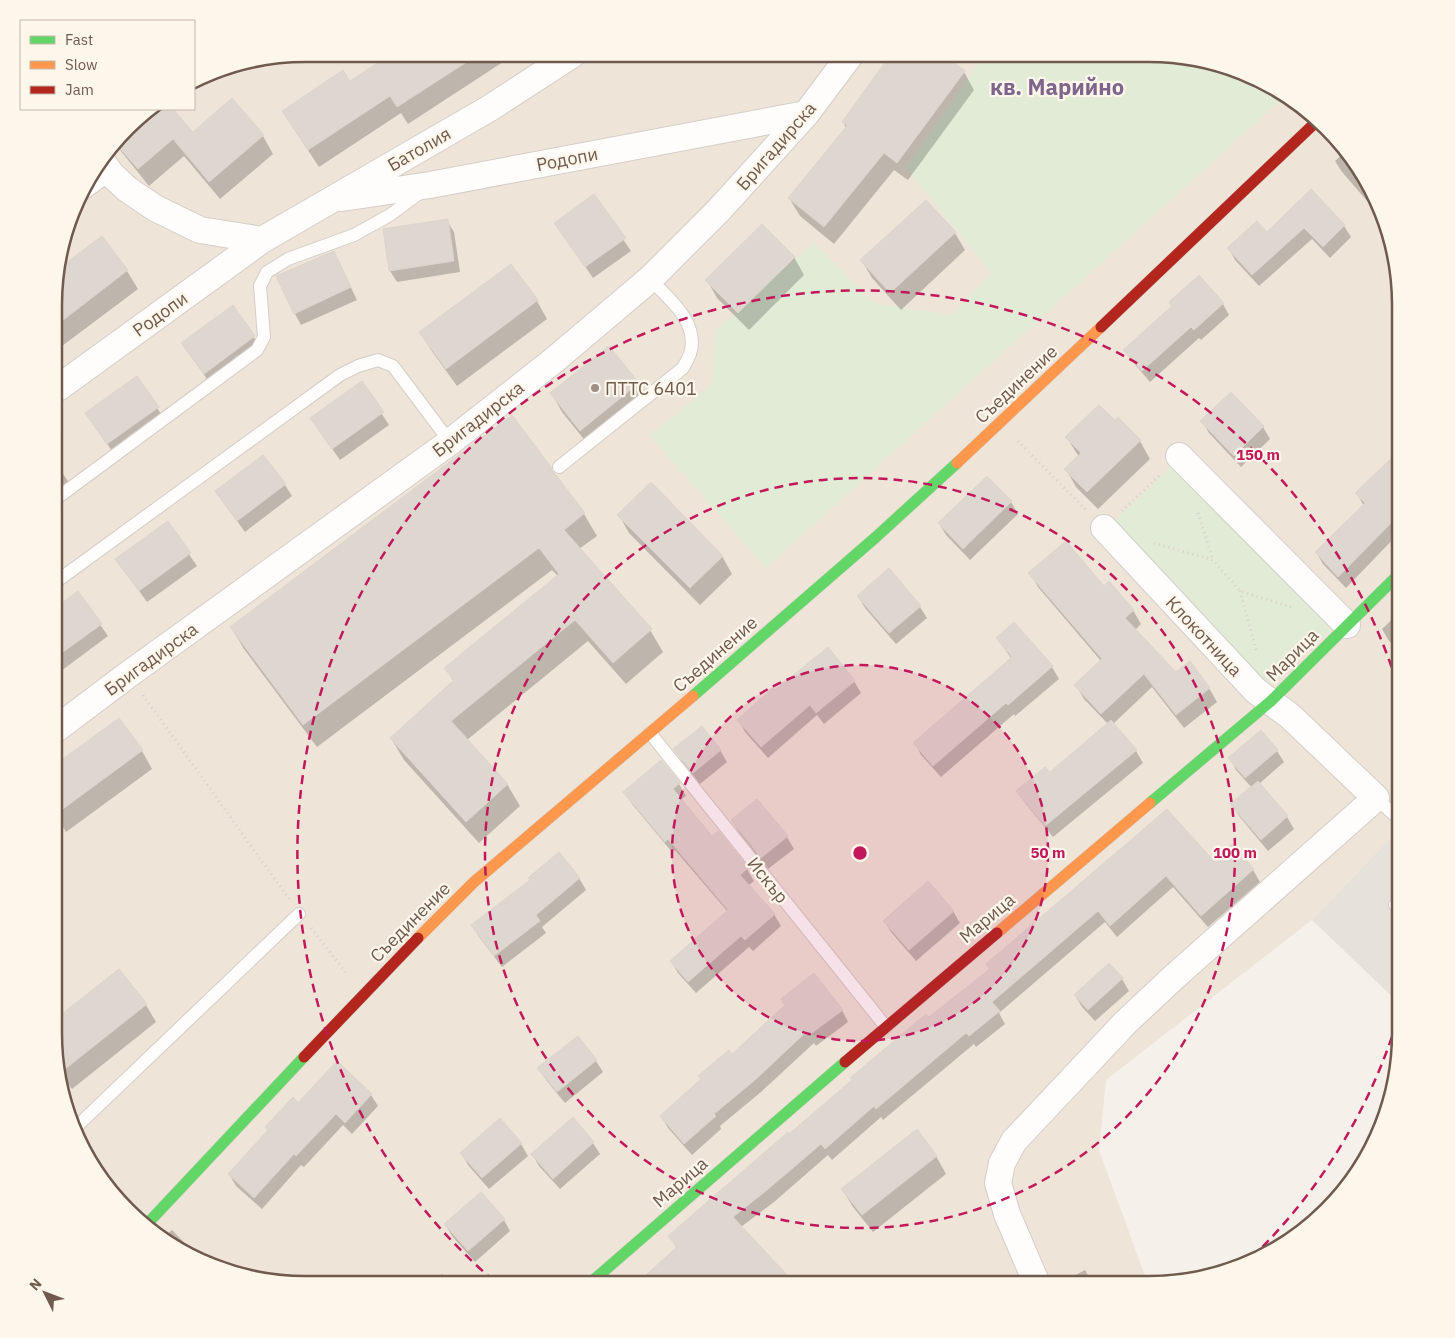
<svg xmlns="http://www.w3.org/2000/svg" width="1455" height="1338" viewBox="0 0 1455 1338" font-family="'IBM Plex Sans',sans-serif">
<rect width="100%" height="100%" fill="#f5f1ea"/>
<path fill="#eee4d8" d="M 305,54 L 1167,54 L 1261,80 L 1339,140 L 1382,209 L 1401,288 L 1401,827 L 1312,920 L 1106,1080 L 1099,1150 L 1148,1284 L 305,1284 L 256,1279 L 194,1258 L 116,1198 L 73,1129 L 54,1049 L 59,256 L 88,179 L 140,116 L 152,109 L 194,109 L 194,85 L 224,67 Z"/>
<path fill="#e7e1db" d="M 1401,827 L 1401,1005 L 1312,920 Z"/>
<path fill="#e2ebd6" d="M 985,54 L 1167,54 L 1261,80 L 1284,97 L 766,568 L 649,435 L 712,385 L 716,330 L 814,242 L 873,303 L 951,315 L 991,273 L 906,168 Z
M 1182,456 L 1338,624 L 1271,685 L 1246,677 L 1105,530 Z"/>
<path fill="#0003" d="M 393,54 L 498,54 L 503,62 L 408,124 L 401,113 L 319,167 L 294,129 L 349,82 Z
M 964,72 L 974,90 L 908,180 L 894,170 L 834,244 L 800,216 L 789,198 L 846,128 L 843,122 Z
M 152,109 L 172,109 L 193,134 L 263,136 L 273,154 L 220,199 L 184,156 L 149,186 L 116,145 L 140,116 Z
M 1346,151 L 1374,196 L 1368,202 L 1342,172 L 1335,161 Z
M 1311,191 L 1344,226 L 1351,237 L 1330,258 L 1312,239 L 1259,286 L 1235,260 L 1229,248 L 1267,234 Z
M 594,196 L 631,251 L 593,278 L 556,223 Z
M 447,221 L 454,232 L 460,272 L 397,282 L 390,271 Z
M 955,233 L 965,250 L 901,310 L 872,278 L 862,261 Z
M 102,237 L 127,271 L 138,289 L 58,349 L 58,270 Z
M 334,252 L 357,300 L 301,325 L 295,314 Z
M 794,257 L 804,275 L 749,330 L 717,298 L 707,280 Z
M 510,265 L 537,301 L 547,319 L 457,386 L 431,350 L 421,332 Z
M 1223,304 L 1229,315 L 1201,340 L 1199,338 L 1150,382 L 1132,361 L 1125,350 Z
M 233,307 L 261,348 L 211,385 L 183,344 Z
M 137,378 L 165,420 L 115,455 L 94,425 Z
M 362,383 L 389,425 L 340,460 L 319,430 Z
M 638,384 L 648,401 L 591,448 L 562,412 L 552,394 Z
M 1231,394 L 1263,427 L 1270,439 L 1241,467 L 1209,433 L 1202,421 Z
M 1115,422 L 1140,441 L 1150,459 L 1098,509 L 1076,487 L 1066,469 L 1079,457 L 1067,438 Z
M 1401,457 L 1401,531 L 1346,588 L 1323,564 L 1316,552 L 1364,506 L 1357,494 Z
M 57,465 L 72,487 L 57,498 Z
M 550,468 L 584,514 L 597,536 L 579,549 L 650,630 L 663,652 L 626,684 L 588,641 L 467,740 L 507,784 L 520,806 L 479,843 L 404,760 L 391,738 L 454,682 L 446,668 L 558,576 L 552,570 L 317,747 L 244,649 L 231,627 Z
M 987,477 L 1011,502 L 1018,514 L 970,560 L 946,535 L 939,523 Z
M 285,485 L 292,496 L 245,532 L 216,492 Z
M 619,515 L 722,556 L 732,574 L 700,605 L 629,533 Z
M 167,523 L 197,566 L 147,602 L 117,560 Z
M 1030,573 L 1104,588 L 1133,610 L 1141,624 L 1135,630 L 1176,673 L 1209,688 L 1217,702 L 1184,728 L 1152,687 L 1113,724 L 1136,751 L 1143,763 L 1053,837 L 1025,803 L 1018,791 L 1050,774 L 1108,724 L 1084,699 L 1076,685 L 1101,661 L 1038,587 Z
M 78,593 L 108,636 L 57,674 L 57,609 Z
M 858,596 L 920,607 L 927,618 L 896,644 L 865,608 Z
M 1401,611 L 1401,652 L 1389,641 L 1382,629 Z
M 997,638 L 1031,642 L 1052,667 L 1059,679 L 1015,716 L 1014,714 L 941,777 L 921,755 L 915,743 L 1011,658 Z
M 854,681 L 861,693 L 824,724 L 817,715 L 768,758 L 745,732 L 739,720 L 775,692 Z
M 119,720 L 142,751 L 152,769 L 66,832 L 56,816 L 56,766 Z
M 1261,731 L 1277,751 L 1284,762 L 1259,784 L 1287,817 L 1294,829 L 1268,851 L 1239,816 L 1232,805 L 1252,788 L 1236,770 L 1230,758 Z
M 675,749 L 720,750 L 727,762 L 700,784 L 682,761 Z
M 661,762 L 679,784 L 686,796 L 680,800 L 712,837 L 718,832 L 747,869 L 754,881 L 748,886 L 774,914 L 781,926 L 753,951 L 749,947 L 696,993 L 678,973 L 671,961 L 728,912 L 675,850 L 672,852 L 632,804 L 625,792 Z
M 757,800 L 787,837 L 794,849 L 768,869 L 739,832 L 732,821 Z
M 1167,811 L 1212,862 L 1253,870 L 1260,882 L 1208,927 L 1173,887 L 1117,937 L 1105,922 L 999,1013 L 1005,1024 L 976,1047 L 974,1044 L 883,1120 L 881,1117 L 832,1160 L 828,1155 L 774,1202 L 741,1227 L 786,1276 L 791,1284 L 636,1284 L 677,1249 L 670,1236 L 929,1019 L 991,969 Z
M 579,878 L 586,890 L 542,927 L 546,933 L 502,967 L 479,937 L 473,925 Z
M 953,911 L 960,923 L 916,961 L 891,932 L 884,921 Z
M 1401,932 L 1401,945 L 1396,936 Z
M 1109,965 L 1122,979 L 1129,991 L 1095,1021 L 1082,1007 L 1075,995 Z
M 146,1005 L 156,1022 L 72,1089 L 60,1074 L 54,1049 Z
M 842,1010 L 848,1022 L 816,1046 L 814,1043 L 761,1092 L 720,1126 L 721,1129 L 692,1155 L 668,1128 L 661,1116 L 732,1056 Z
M 578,1037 L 596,1061 L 603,1072 L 565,1103 L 546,1080 L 539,1068 Z
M 371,1095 L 378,1106 L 352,1134 L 343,1125 L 304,1167 L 301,1165 L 262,1209 L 236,1186 L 229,1174 L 298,1104 Z
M 593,1143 L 600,1154 L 560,1189 L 539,1166 L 532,1154 Z
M 521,1144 L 528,1156 L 489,1189 L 468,1165 L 462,1153 Z
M 936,1156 L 946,1174 L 873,1232 L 853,1207 L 842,1189 Z
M 504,1220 L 510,1231 L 475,1262 L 452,1236 L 445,1224 Z
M 172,1230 L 202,1261 L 194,1258 L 165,1236 Z
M 1085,1270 L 1093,1284 L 1059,1284 Z
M 442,1274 L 451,1284 L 430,1284 Z"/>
<path fill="#ded7d0" stroke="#ddd4cc" d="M 391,54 L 479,54 L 397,107 L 390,96 L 308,150 L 282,111 L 343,70 L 350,81 Z
M 891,54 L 942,54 L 965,71 L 897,163 L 884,153 L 824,227 L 788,198 L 847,126 L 842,122 Z
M 232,98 L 264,135 L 209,182 L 173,139 L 138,169 L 116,144 L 140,116 L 152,109 L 173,109 L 193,132 Z
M 1311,189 L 1345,225 L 1323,247 L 1304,228 L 1252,275 L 1227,248 L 1257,221 L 1267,232 Z
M 594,194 L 626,238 L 585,267 L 554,223 Z
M 926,200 L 956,232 L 890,293 L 860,260 Z
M 448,219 L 454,261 L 389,271 L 383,229 Z
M 762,224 L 795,257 L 738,313 L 705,280 Z
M 102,236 L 128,270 L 58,324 L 58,269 Z
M 334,251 L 351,287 L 294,314 L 276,276 Z
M 511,264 L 538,300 L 446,369 L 419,332 Z
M 1199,275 L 1224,303 L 1194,330 L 1191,327 L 1142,371 L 1123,350 L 1172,306 L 1169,302 Z
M 233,305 L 255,336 L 204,374 L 181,343 Z
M 609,346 L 639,383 L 580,431 L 550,393 Z
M 137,376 L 159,407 L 107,444 L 85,413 Z
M 362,381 L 384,412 L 332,449 L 310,418 Z
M 1231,392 L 1264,426 L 1234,456 L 1200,421 Z
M 1099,405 L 1115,420 L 1118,417 L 1141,440 L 1087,492 L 1064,469 L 1081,453 L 1065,437 Z
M 512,415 L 551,467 L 552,472 L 556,475 L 585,513 L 564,530 L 652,629 L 613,663 L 575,620 L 451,721 L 508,784 L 466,822 L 390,738 L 454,680 L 444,668 L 559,574 L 539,548 L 303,725 L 230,627 Z
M 1401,449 L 1401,513 L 1338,577 L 1315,552 L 1365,503 L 1355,493 Z
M 263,455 L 286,484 L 237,521 L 215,491 Z
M 987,476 L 1012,501 L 963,549 L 938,523 Z
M 651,482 L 723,556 L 690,588 L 617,515 Z
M 168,521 L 191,553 L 139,591 L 115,559 Z
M 1066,541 L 1104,586 L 1109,581 L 1134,610 L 1125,618 L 1176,672 L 1190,661 L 1210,688 L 1176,715 L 1144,674 L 1101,714 L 1074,685 L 1102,659 L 1028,573 Z
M 889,568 L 921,606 L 889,633 L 857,596 Z
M 78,591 L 102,624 L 56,657 L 57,607 Z
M 1014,622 L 1053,666 L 1008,705 L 1006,703 L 933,766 L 913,743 L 1012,657 L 996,638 Z
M 828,647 L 855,681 L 816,713 L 810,705 L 761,747 L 737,720 L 773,688 L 775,690 Z
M 119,718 L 143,750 L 56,814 L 56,764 Z
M 1111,720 L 1137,750 L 1045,826 L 1016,791 L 1045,767 L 1050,772 Z
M 702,726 L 721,750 L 693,773 L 673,749 Z
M 1261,730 L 1278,750 L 1245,778 L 1228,758 Z
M 661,760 L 680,783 L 673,789 L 712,836 L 718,831 L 748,868 L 740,875 L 775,914 L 745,940 L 741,936 L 688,982 L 670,961 L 728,910 L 668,839 L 665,842 L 623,792 Z
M 1258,781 L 1288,816 L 1261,840 L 1230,804 Z
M 757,799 L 788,836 L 761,858 L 731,820 Z
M 1167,809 L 1213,860 L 1232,844 L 1254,869 L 1201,916 L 1166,876 L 1110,926 L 1098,911 L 992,1002 L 1000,1011 L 969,1036 L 966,1033 L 876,1109 L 874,1106 L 825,1149 L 821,1144 L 767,1190 L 733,1217 L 787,1275 L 778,1284 L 636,1284 L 677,1247 L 668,1236 L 788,1132 L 789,1134 L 852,1080 L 850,1078 L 926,1014 L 929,1017 L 990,969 L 986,964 Z
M 559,852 L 580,878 L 536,915 L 540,921 L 494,956 L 471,925 L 530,880 L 528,878 Z
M 928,881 L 954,911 L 909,950 L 883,921 Z
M 1109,963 L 1123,978 L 1088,1010 L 1074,995 Z
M 119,969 L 147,1004 L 60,1073 L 54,1049 L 54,1020 Z
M 814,973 L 843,1010 L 809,1035 L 806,1032 L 755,1080 L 714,1114 L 716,1116 L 684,1144 L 660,1116 L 701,1079 L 698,1076 L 729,1050 L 732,1054 L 785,1005 L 781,999 Z
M 578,1036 L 597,1060 L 557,1092 L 537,1068 Z
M 337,1061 L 372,1094 L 345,1123 L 336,1114 L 296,1156 L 294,1154 L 254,1198 L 228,1174 L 268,1130 L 265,1127 L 293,1097 L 298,1103 Z
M 573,1117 L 594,1142 L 553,1179 L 531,1154 Z
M 500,1118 L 522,1143 L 482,1178 L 460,1153 Z
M 917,1129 L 937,1156 L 862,1215 L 841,1189 Z
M 481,1192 L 505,1219 L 468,1251 L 444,1224 Z"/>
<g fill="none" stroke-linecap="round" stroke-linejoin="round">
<g stroke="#d4cec8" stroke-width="14">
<path id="lane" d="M 82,195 L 111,174
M 559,467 L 683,368 C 685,364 688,359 690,354 C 700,323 669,299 650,279
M 57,498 L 257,350 L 264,337 L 260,286 L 267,272 L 288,259 L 354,235 L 390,215 L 421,192
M 57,581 L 340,375 L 358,366 L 378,360 L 393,366 L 450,442
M 650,733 L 886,1027
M 1376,798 L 1401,821
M 1395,905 L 1401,899
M 73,1130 L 299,914"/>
</g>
<g stroke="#d4cec8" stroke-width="28">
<path id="street" d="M 102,161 L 111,174 L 127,189 L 155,208 L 200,230 L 262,240
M 342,198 L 430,185 L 806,114
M 58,388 L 262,240 L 490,108 L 573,54
M 1179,456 L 1347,625
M 56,729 L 129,674 L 450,442 L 553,361 L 650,279 L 719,210 L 806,114 L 851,54
M 1037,1284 L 1007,1214 L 998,1183 L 1002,1163 L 1014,1141 L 1125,1023 L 1174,977 L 1376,798 L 1290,716 L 1256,691 L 1104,528"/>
</g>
<g stroke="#d4cdc6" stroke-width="12">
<path id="fast" d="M 693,696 L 876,537 L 957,463
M 1150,803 L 1271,701 L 1401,572
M 148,1223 L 304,1057
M 589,1284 L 845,1062"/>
</g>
<g stroke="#d4cdc6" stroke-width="12">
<path id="slow" d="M 957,463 L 1101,327
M 997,933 L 1150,803
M 418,938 L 474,882 L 693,696"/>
</g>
<g stroke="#d4cdc6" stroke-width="12">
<path id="jam" d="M 1101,327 L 1316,122
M 304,1057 L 418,938
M 845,1062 L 997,933"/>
</g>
<path stroke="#d7d0cb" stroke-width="3" stroke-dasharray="1 4" stroke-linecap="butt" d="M 1018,441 L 1087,511
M 1122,511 L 1161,474
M 1198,513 L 1213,560
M 1154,543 L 1213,560 L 1240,591 L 1291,607
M 1240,591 L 1257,653
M 143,695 L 289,899
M 311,928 L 347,974"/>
<use href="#lane" stroke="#fefdfc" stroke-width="12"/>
<use href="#street" stroke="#fefdfc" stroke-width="26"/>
<use href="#fast" stroke="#63d668" stroke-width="11"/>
<use href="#slow" stroke="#ff974d" stroke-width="11"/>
<use href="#jam" stroke="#b3261e" stroke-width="11"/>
</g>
<circle cx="860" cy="853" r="188" fill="#c2185b" fill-opacity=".12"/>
<g fill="none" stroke="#c2185b" stroke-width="2.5" stroke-dasharray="9 6">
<circle cx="860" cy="853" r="188"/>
<circle cx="860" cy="853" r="375"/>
<path d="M1401 1008A563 563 0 0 1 1244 1265M494 1281A563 563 0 1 1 1400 693"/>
</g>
<circle fill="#9f8f84" stroke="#fdf6eb" stroke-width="2" cx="595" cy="388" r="5"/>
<g text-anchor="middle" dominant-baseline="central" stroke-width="4.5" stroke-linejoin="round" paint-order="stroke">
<g font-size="18" fill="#705a4d" stroke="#fdf6eb">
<text transform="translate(776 146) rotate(-49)">Бригадирска</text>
<text transform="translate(419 149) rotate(-30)">Батолия</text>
<text transform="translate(567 159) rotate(-11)">Родопи</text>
<text transform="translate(160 314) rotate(-36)">Родопи</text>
<text transform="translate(1016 384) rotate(-43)">Съединение</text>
<text transform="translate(478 419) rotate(-38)">Бригадирска</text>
<text transform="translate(1204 636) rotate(47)">Клокотница</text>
<text transform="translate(715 654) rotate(-41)">Съединение</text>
<text transform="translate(1292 655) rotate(-45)">Марица</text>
<text transform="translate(151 659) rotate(-36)">Бригадирска</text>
<text transform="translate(768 880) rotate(51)">Искър</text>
<text transform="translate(987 918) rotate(-40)">Марица</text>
<text transform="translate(410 922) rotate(-45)">Съединение</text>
<text transform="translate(680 1182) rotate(-41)">Марица</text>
</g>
<g font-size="18" fill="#705a4d" stroke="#fdf6eb" text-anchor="start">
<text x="605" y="388">ПТТС 6401</text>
</g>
<g font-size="22" font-weight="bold" fill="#7f658c" stroke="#fdf6eb">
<text x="1057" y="86">кв. Марийно</text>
</g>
</g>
<path d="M0 0H1455V1338H0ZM305 62H1149A243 243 0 0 1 1392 305V1033A243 243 0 0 1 1149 1276H305A243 243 0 0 1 62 1033V305A243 243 0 0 1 305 62Z" fill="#fdf6eb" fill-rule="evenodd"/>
<path fill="none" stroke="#705a4d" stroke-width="2.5" d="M305 62H1149A243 243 0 0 1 1392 305V1033A243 243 0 0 1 1149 1276H305A243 243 0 0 1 62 1033V305A243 243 0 0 1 305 62Z"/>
<circle cx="860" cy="853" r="8" fill="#c2185b" stroke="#fdf6eb" stroke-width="2.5"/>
<g font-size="15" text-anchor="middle" font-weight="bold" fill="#c2185b" stroke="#fdf6eb" stroke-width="4.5" stroke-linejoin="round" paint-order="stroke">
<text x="1258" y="460">150 m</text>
<text x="1048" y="858">50 m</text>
<text x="1235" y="858">100 m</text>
</g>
<rect x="20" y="20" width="175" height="90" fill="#fdf6eb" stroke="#c5b8ac"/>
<rect x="30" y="36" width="25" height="8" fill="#63d668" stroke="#c5b8ac"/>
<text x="65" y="45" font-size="15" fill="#705a4d">Fast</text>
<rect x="30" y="61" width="25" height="8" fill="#ff974d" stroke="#c5b8ac"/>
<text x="65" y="70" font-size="15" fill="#705a4d">Slow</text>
<rect x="30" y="86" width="25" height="8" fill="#b3261e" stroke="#c5b8ac"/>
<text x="65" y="95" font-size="15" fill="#705a4d">Jam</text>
<g transform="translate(45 1293) rotate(312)" stroke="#fdf6eb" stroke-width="4" paint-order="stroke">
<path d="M0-4L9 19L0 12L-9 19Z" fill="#705a4d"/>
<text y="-8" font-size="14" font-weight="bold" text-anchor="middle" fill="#705a4d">N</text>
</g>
</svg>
